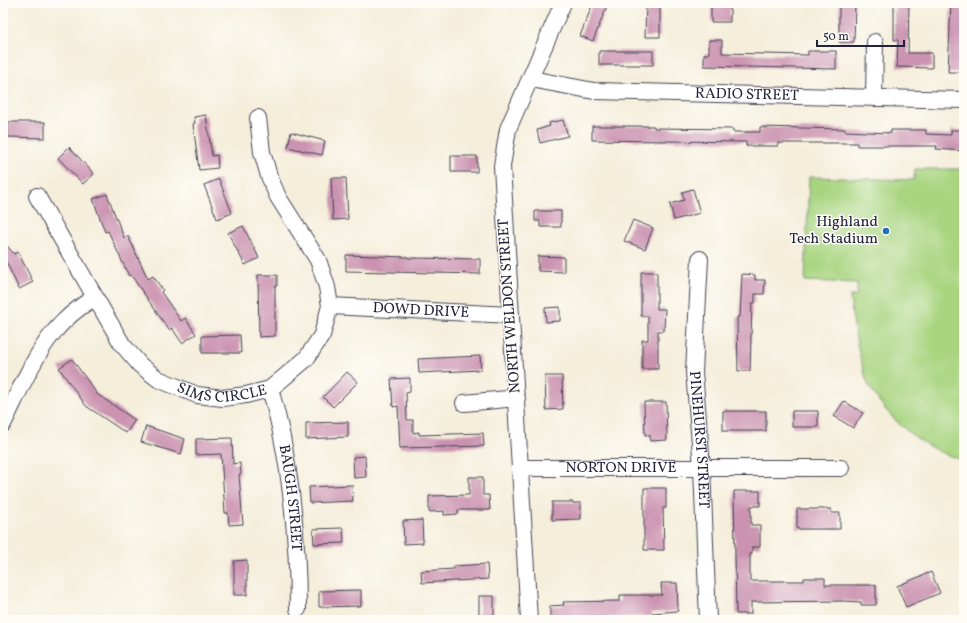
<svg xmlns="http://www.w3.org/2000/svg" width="967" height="623" viewBox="0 0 967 623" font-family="Vollkorn,serif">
<rect width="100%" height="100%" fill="#fdfcf7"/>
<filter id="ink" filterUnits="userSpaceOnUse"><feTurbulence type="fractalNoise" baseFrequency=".025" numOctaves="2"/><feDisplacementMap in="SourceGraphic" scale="8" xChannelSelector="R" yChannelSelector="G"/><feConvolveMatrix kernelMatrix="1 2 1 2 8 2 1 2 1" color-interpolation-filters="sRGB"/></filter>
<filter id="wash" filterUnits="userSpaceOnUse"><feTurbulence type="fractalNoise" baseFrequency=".012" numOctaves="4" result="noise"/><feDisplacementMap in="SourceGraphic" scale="16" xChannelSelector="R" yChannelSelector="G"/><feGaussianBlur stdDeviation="0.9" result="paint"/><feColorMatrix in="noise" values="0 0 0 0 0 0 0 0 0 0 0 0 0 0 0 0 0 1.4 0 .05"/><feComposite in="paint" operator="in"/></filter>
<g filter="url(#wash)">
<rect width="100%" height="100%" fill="#f5eedb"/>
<path fill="#a9d581" stroke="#667c5e" d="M 915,169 L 964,169 L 964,460 C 924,451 886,418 867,382 C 865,377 864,370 862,364 C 856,341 852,319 850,296 L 857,296 L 857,283 L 805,281 L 809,177 L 914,180 Z"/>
<g id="blocks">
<path fill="#cb93b0" d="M 593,3 L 608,3 L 593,41 L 580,36 Z
M 646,3 L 660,3 L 660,37 L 645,37 Z
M 711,3 L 730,3 L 730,22 L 711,22 Z
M 839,3 L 855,3 L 854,42 L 839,42 Z
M 894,3 L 909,3 L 908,53 L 932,53 L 932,68 L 897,67 L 898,40 L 894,40 Z
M 951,3 L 962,3 L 964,19 L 964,72 L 948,72 Z
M 709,40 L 722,40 L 722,53 L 808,55 L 808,51 L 836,51 L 836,69 L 704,66 L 704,54 L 709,54 Z
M 599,51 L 653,51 L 653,65 L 599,65 Z
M 206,115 L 212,156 L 217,155 L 218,168 L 199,170 L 193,124 L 195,123 L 194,117 Z
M 563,120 L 568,136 L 540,143 L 537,130 L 550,126 L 549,123 Z
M 8,122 L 45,122 L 45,138 L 8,137 Z
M 592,126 L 654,126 L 654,128 L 733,129 L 733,132 L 760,132 L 760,127 L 845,129 L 845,131 L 891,133 L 891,130 L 926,130 L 926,134 L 951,135 L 951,130 L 964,130 L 964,151 L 936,149 L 937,146 L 857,146 L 857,143 L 778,143 L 778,146 L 746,146 L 746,142 L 592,140 Z
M 291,132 L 325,141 L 322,155 L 288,147 Z
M 69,147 L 94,174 L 83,184 L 58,158 Z
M 451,156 L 477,156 L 477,172 L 451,172 Z
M 331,178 L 346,178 L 348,219 L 333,220 Z
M 219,179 L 232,213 L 217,219 L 204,185 Z
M 693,189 L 700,213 L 674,220 L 670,204 L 684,200 L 682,192 Z
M 107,194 L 124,238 L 128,236 L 148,279 L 153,276 L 163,290 L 161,292 L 181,321 L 185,318 L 196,334 L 182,343 L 172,328 L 169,330 L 131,275 L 129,276 L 108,231 L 105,232 L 93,199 Z
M 535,211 L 561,211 L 561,227 L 540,227 L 540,221 L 535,221 Z
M 633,220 L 653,228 L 645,249 L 624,241 Z
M 243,226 L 259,258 L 245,265 L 228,233 Z
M 3,241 L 14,254 L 18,252 L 33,282 L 19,289 L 3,255 Z
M 346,255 L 408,257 L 408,258 L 480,259 L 480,274 L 346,271 Z
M 538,256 L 564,257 L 564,272 L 538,271 Z
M 641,272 L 657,272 L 657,309 L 665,309 L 664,331 L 658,331 L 658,369 L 642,369 L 642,340 L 648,340 L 648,316 L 641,316 Z
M 742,274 L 755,275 L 755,280 L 765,280 L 764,294 L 755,294 L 755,303 L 752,303 L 750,371 L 738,371 L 737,317 L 740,317 Z
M 258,275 L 277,275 L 277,286 L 275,286 L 275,336 L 259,337 Z
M 560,307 L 560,321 L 546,322 L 545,308 Z
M 240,335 L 241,353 L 202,353 L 202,336 Z
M 480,356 L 481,370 L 419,373 L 418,359 Z
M 72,359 L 97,394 L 135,420 L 126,433 L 86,406 L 59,368 Z
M 347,372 L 358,382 L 333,407 L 323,397 Z
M 545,376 L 562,376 L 563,409 L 546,410 Z
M 410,378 L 410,392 L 406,393 L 407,420 L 413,420 L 413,433 L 419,432 L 419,435 L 483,433 L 484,446 L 400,448 L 398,406 L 393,407 L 391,379 Z
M 844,401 L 863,413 L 853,428 L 834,416 Z
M 644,402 L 666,402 L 667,440 L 650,441 L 650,435 L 645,435 Z
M 723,411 L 766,411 L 766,431 L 723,431 Z
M 792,411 L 818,411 L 818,427 L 792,427 Z
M 348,422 L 348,437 L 306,439 L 306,423 Z
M 146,426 L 185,439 L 181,454 L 141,442 Z
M 232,438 L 233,464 L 240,463 L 241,474 L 239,475 L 243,524 L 229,525 L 228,513 L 225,513 L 221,454 L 196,455 L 196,439 Z
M 365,456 L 366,477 L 354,478 L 353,457 Z
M 469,477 L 483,477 L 483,495 L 489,495 L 490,510 L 458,510 L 458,514 L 444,515 L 444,511 L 429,512 L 429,496 L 469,495 Z
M 352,485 L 353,501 L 310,503 L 309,487 Z
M 644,488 L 666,488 L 666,508 L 663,508 L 664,550 L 644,550 Z
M 734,491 L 760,491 L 760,506 L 751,506 L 751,525 L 760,525 L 760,547 L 752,547 L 752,554 L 750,554 L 750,581 L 804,581 L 804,578 L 825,578 L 825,585 L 876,585 L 876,605 L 861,605 L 861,602 L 844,601 L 751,602 L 751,614 L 736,614 Z
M 552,502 L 573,502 L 573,503 L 581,503 L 581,519 L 552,520 Z
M 797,509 L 831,509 L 831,513 L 840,513 L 840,529 L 797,529 Z
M 422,520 L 423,543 L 404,544 L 403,521 Z
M 343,528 L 344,543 L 314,544 L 313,529 Z
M 247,560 L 247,595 L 234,595 L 234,561 Z
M 487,564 L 488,579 L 422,583 L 421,571 L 454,569 L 454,566 Z
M 931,572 L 940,593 L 906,607 L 897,586 Z
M 661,583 L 677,583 L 678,611 L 652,613 L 652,616 L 550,620 L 550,606 L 564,605 L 563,602 L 620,601 L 620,595 L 662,595 Z
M 361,590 L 361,606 L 319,607 L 319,591 Z
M 479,596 L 494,596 L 494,620 L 479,620 Z"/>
</g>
</g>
<g filter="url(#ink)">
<use href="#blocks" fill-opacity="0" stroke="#424153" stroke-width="1"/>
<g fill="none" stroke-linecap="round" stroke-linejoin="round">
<g stroke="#424153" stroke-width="18">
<g id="minor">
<path id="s1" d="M 531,79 L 594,91 L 964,100"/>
<path d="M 874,98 L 875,42"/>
<path id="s2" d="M 37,196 L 122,344 L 140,365 L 158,379 L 197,395 L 223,398 L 246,395 L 270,389 L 306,359 L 322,335 L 330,306 L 327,287 L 318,260 L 278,197 L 269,176 L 262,152 L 258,118"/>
<path id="s3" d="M 700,259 L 694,372 L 702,467 L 708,620"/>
<path id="s4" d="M 330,306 L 511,315"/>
<path id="s5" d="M 270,389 C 290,455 298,539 298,609"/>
<path d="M 464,403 L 517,398"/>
<path d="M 3,424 C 18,394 33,358 53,333 C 65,318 79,307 95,297"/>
<path id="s6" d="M 521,468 L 841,468"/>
<path d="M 529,620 L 502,166 L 508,129 L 563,3"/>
</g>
</g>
<use href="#minor" stroke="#fff" stroke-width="16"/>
</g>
</g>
<circle fill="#1f6fb2" stroke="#fdfcf7" stroke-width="1.5" cx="886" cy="231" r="4"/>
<g text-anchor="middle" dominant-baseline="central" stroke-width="3" stroke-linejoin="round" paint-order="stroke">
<g font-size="15" fill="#22223b" stroke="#fdfcf7">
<text stroke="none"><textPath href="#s1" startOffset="217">RADIO STREET</textPath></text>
<text transform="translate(510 306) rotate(-94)">NORTH WELDON STREET</text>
<text stroke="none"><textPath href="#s4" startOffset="91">DOWD DRIVE</textPath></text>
<text stroke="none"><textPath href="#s2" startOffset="288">SIMS CIRCLE</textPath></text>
<text stroke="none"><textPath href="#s3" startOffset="181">PINEHURST STREET</textPath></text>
<text stroke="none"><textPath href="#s6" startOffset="100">NORTON DRIVE</textPath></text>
<text stroke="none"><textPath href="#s5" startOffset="111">BAUGH STREET</textPath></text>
</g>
<g font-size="15" fill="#22223b" stroke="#fdfcf7" text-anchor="end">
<text x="878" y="222">Highland<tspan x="878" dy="17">Tech Stadium</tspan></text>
</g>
</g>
<rect width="967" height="623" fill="none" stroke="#fdfcf7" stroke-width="16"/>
<path d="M817 40v6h87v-6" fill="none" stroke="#22223b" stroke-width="2"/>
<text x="823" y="40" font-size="12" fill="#22223b" stroke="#fdfcf7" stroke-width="3" paint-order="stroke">50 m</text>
</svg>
